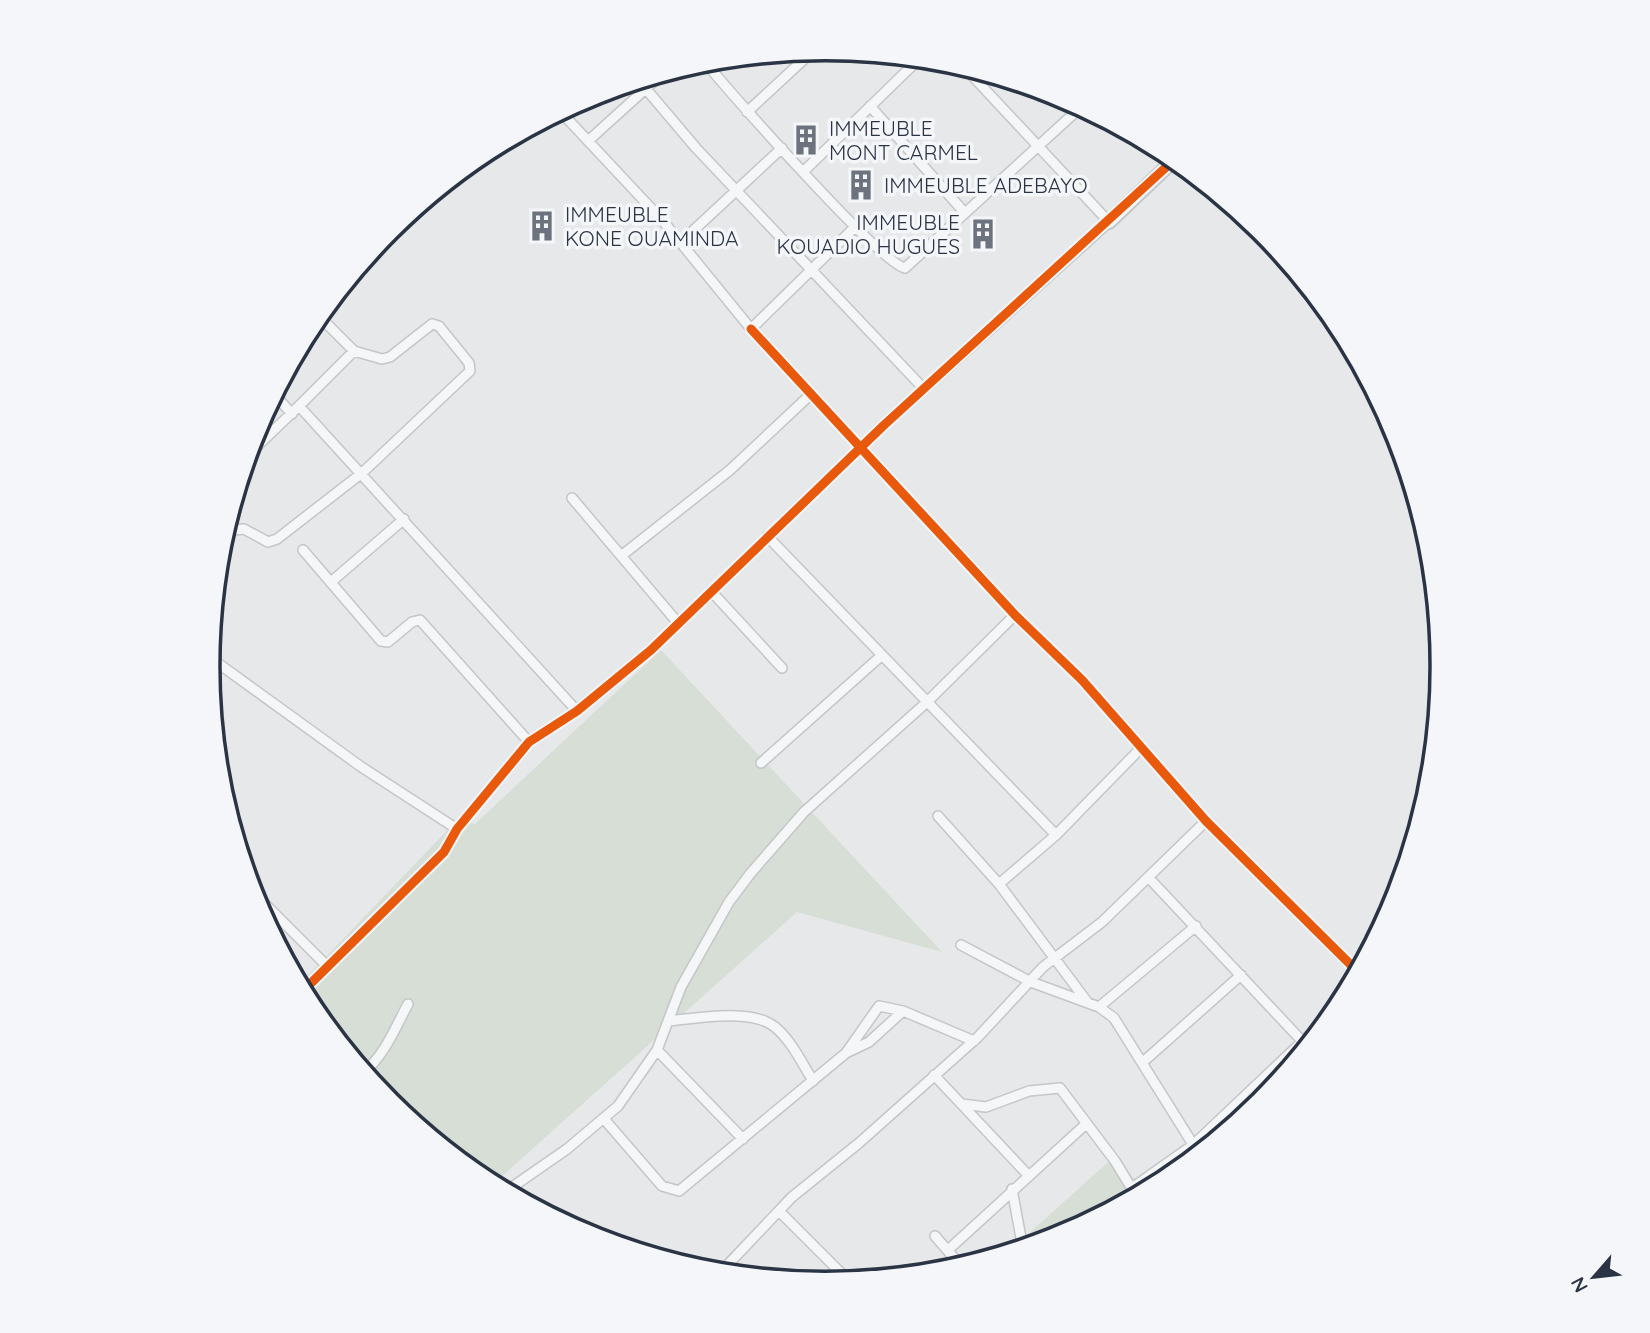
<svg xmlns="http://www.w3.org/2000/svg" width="1650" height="1333" viewBox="0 0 1650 1333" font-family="Quicksand,sans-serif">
<rect width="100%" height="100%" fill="#e6e8ea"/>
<path fill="#d6ded6" d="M 661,650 L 942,952 L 797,912 L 492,1185 L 388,1103 L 311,1009 L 299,985 L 458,819 L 475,824 Z
M 1116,1155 L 1140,1195 L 1061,1237 L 1006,1254 Z"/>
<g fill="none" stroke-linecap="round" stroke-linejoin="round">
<g stroke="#c4c6c8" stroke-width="12">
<path id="street" d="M 704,61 C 730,92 880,263 905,268 L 1081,107
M 646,89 L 696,148 L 924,389
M 870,106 L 964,212
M 560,111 L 663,221 L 751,329 L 856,226
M 747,112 L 814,50
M 588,141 L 662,74
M 804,171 L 920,58
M 681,242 L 782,148
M 751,329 L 1015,615 L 1082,680 L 1206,821 L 1358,972
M 274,394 L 292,414
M 299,406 L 354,351 L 318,315
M 247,456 L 299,406 L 577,711
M 572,498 L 678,623
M 224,531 L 244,529 L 268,542 L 277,539 L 362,473 L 470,371 L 469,363 L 439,326 L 432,324 L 390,357 L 382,359 L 354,351
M 767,536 L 1056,835
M 303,550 L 381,641 L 388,642 L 412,622 L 420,620 L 529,742
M 621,556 L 730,470 L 810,395
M 331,582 L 404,519
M 711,591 L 782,668
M 208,656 L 360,766 L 457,829
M 761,763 L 881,656
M 938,816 L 999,884 L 1088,1003
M 1148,877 L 1303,1042
M 999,884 L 1056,835 L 1141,748
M 251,890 L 328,967
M 961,945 L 1031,982 L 1099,1007 L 1114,1018 L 1199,1154
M 302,992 L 444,852 L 457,829 L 529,742 L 577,711 L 651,650 L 883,426 L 1109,222 L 964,67
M 1099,1007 L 1196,926
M 668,1021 C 697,1018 752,1008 775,1027 C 791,1040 802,1063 813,1081
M 657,1050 L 743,1139
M 848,1052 L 869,1042 L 903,1011
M 1143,1062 L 1241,975
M 363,1073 C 385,1055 395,1028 408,1004
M 934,1075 L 1028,1175
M 962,1104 L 986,1107 L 1029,1091 L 1060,1088 L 1115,1161 L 1137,1197
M 604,1119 L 662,1186 L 679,1191 L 846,1053 L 879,1006 L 903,1011 L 974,1041
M 1132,1188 L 1193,1145 L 1342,1004
M 1012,1189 L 1023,1249
M 505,1192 L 567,1149 L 618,1106 L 657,1050 L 681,987 L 729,902 L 750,874 L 804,812 L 927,702 L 1015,615
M 779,1211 L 850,1282
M 935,1236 L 962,1267
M 948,1250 L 1086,1124
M 719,1274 L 792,1197 L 859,1143 L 978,1037 L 1043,967 L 1102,922 L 1206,821"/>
</g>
<g stroke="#c4c6c8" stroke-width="16">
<path id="secondary" d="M 1109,222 L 1175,159"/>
</g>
<use href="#street" stroke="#f5f6f7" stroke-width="9"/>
<use href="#secondary" stroke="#f8f8f8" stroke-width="12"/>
<g stroke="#f4f6f9" stroke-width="13">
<path id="cycleway" d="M 751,329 L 1015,615 L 1082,680 L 1206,821 L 1358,972
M 302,992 L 444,852 L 457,829 L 529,742 L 577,711 L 651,650 L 883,426 L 1175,159"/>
</g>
<use href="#cycleway" stroke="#e8590c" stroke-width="9"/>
</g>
<defs>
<g id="building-bare" transform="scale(2.415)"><path d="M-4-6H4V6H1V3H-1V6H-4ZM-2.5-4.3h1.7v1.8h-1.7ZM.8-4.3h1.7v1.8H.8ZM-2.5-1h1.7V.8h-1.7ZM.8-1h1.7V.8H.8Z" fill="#6c737f" stroke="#f4f6f9" stroke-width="2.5" paint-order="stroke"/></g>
</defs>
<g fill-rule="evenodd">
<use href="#building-bare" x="806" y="140"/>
<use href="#building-bare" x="861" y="185"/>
<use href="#building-bare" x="542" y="226"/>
<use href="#building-bare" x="983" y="234"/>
</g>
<g text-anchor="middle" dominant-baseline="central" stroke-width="7" stroke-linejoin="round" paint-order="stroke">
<g font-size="21" fill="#2b3445" stroke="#f4f6f9" text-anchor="start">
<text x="829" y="128">IMMEUBLE<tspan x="829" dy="24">MONT CARMEL</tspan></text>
<text x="884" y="185">IMMEUBLE ADEBAYO</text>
<text x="565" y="214">IMMEUBLE<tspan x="565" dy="24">KONE OUAMINDA</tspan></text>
<text x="960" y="222" text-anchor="end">IMMEUBLE<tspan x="960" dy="24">KOUADIO HUGUES</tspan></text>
</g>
</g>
<path d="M0 0H1650V1333H0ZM220 666a605 605 0 1 1 1210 0a605 605 0 1 1-1210 0Z" fill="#f4f6f9" fill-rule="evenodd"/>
<path fill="none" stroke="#2b3445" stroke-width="3.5" d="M220 666a605 605 0 1 1 1210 0a605 605 0 1 1-1210 0Z"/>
<g transform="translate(1594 1277) rotate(242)" stroke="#f4f6f9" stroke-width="5" paint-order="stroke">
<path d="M0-5L12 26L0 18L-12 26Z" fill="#2b3445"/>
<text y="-10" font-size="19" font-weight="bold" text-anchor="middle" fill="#2b3445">N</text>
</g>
</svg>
